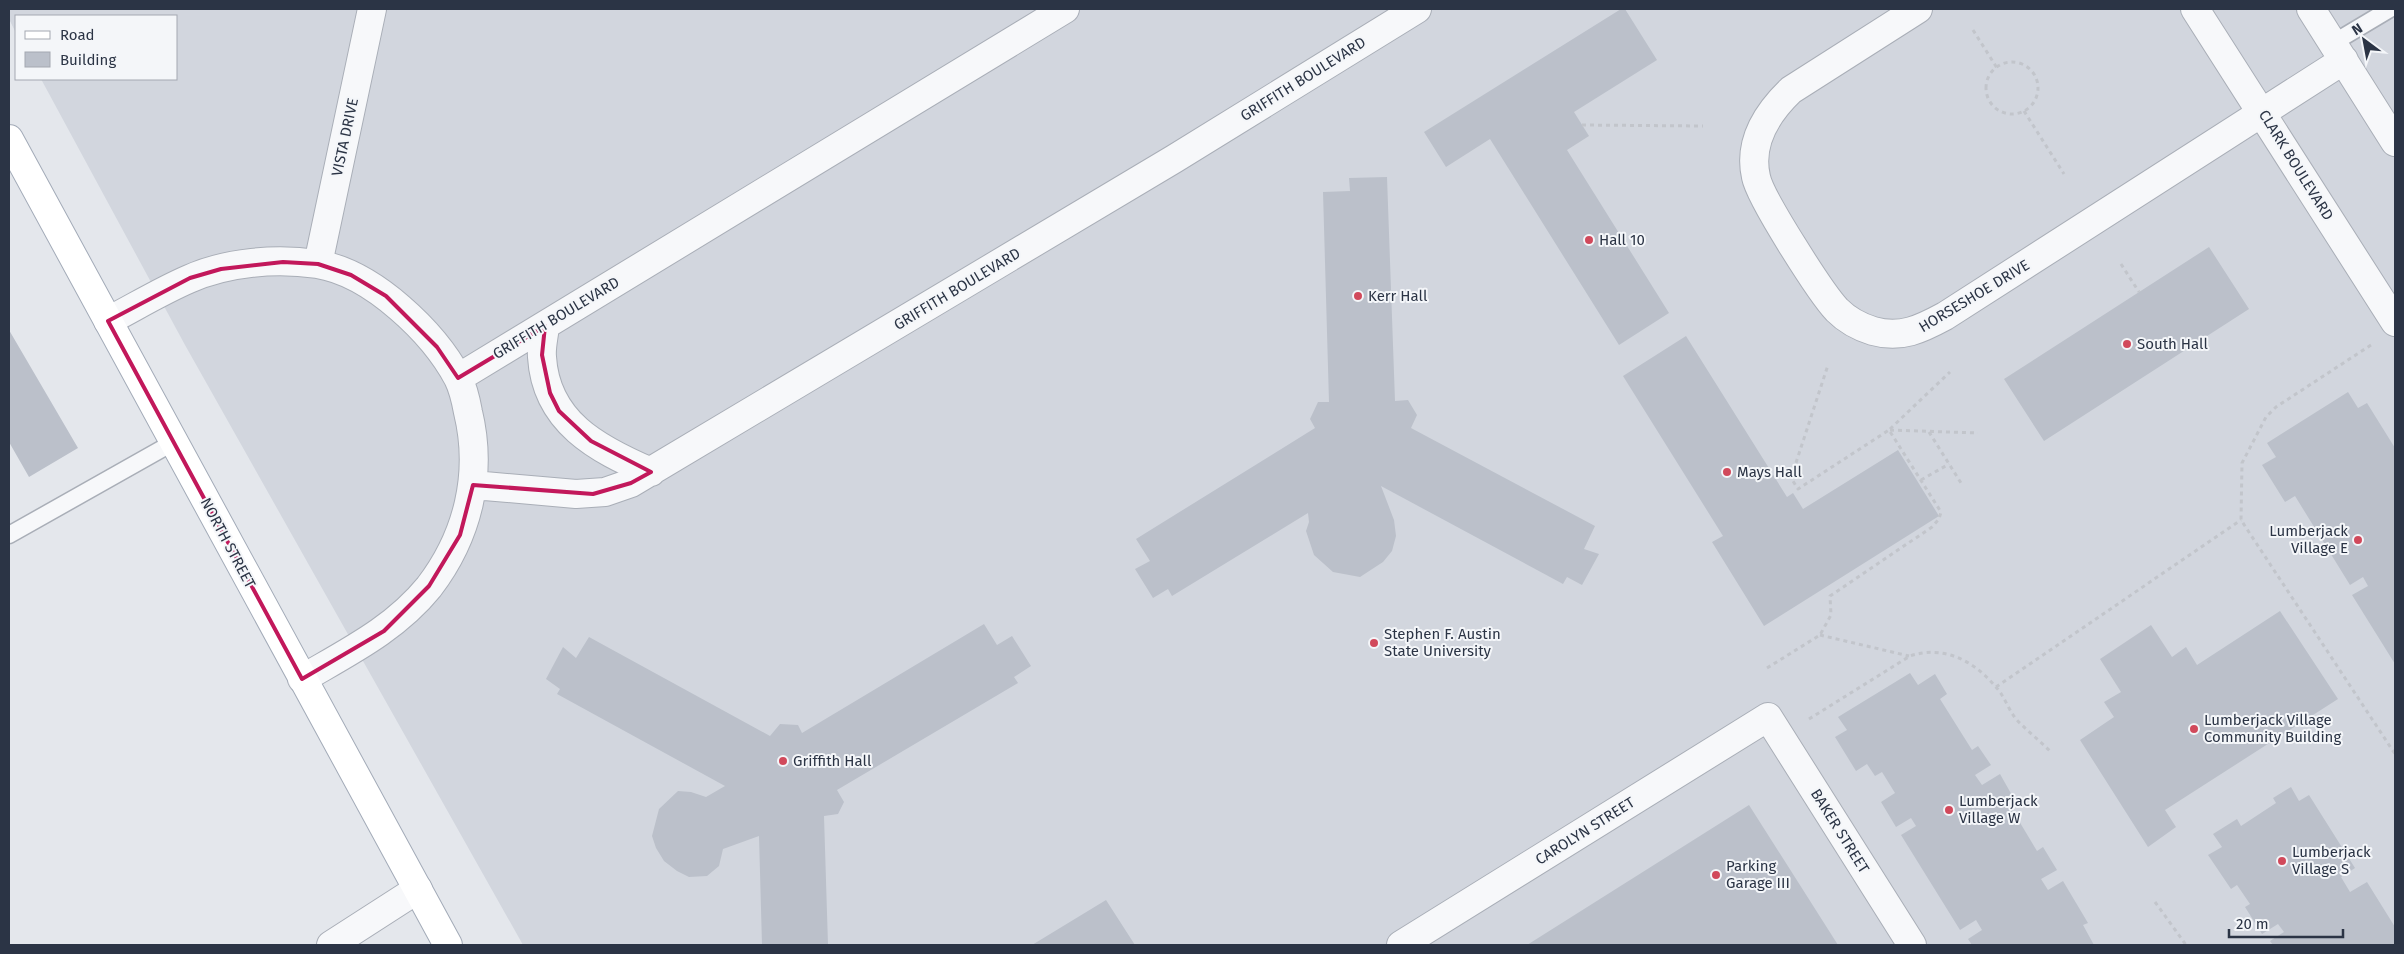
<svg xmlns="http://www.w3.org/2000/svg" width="2404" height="954" viewBox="0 0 2404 954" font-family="'Fira Sans',sans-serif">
<rect width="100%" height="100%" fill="#e4e7ec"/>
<path fill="#d2d6de" d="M 9,9 L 2395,9 L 2395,945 L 523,945 L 185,345 L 41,79 L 176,79 L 176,16 L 16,16 L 16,33 L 9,19 Z"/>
<path fill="#bbc0ca" d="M 1621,9 L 1625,9 L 1657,60 L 1574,112 L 1589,136 L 1567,150 L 1669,313 L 1619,345 L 1490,139 L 1446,167 L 1424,132 Z
M 1387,177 L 1395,401 L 1408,400 L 1417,415 L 1411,428 L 1595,526 L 1584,549 L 1599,554 L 1582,585 L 1567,577 L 1563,584 L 1381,486 L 1394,520 L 1396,536 L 1392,551 L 1383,562 L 1360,577 L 1333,572 L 1314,555 L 1306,531 L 1309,522 L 1308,513 L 1172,596 L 1168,589 L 1153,598 L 1135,569 L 1150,561 L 1136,539 L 1315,428 L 1310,419 L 1318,402 L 1329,402 L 1323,192 L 1350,191 L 1349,178 Z
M 2209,247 L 2249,309 L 2044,441 L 2004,379 Z
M 9,330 L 78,448 L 29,477 L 9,442 Z
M 1686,336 L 1787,497 L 1793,493 L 1803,509 L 1898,450 L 1939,516 L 1764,626 L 1712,542 L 1723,536 L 1623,376 Z
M 2348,392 L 2358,408 L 2367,403 L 2395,448 L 2395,664 L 2352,595 L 2368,586 L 2363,577 L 2350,585 L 2295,496 L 2285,502 L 2262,465 L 2276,457 L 2267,443 Z
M 2280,611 L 2338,699 L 2165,810 L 2176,827 L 2148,847 L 2080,740 L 2114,717 L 2104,702 L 2121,692 L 2100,659 L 2151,625 L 2172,657 L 2186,647 L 2197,665 Z
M 984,624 L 997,645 L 1012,636 L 1031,666 L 1014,677 L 1018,683 L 837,790 L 844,802 L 838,814 L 824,816 L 828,945 L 762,945 L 759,836 L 723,849 L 719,866 L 707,876 L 689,877 L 677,871 L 664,861 L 656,848 L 652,836 L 659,809 L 678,791 L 691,792 L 706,797 L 725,786 L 557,694 L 560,689 L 546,679 L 563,647 L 576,658 L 589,637 L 770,736 L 780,724 L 798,725 L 802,733 Z
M 1910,673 L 1918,685 L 1935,674 L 1947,694 L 1940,699 L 1972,750 L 1978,746 L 1991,765 L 1975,775 L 1982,785 L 2000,774 L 2013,797 L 2007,801 L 2037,851 L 2043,847 L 2057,870 L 2041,879 L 2048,890 L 2063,881 L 2088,923 L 2083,925 L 2094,945 L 1972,945 L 1968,939 L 1982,930 L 1976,920 L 1960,930 L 1901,835 L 1916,826 L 1911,818 L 1896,827 L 1881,802 L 1895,793 L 1882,772 L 1875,776 L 1867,764 L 1856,771 L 1835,737 L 1847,730 L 1838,717 Z
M 2291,787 L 2299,801 L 2309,795 L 2355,868 L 2341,877 L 2350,892 L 2367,882 L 2395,927 L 2395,945 L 2273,945 L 2270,941 L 2284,932 L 2278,924 L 2262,934 L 2245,907 L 2250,904 L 2237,885 L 2231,889 L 2208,855 L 2222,847 L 2213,834 L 2237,819 L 2241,826 L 2276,803 L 2273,798 Z
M 1749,805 L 1838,945 L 1527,945 Z
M 1106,900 L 1135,945 L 1032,945 Z"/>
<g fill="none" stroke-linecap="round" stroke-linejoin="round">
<g stroke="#a9aeb7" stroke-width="19">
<path id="service" d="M 2333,43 L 2390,9
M 9,535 L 174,442"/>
</g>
<g stroke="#a9aeb7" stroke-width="30">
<path id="minor" d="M 1918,9 L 1791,90 C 1767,113 1748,142 1756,177 C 1760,198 1821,293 1837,310 C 1846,319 1860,327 1873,331 C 1901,339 1921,329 1945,316 L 2344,60
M 2195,9 L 2395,322
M 2311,9 L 2395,142
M 318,264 L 372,9
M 108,321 C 135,307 161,291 189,279 C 227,262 276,258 317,264 C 348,269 377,288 400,308 C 422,327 444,352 458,378 C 463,388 466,401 468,412 C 483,474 468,536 429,587 C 395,629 348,652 302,679
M 545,326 C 544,336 541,347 542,357 C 546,422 597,449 651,472
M 458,378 L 1065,9
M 473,485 L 576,494 L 605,492 L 631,483 L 1174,159 L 1417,9
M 331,945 L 418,889
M 1401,945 L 1768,717 L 1912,945"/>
</g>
<g stroke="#a3abb8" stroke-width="30">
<path id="primary" d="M 9,139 L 448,945"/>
</g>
<path stroke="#c2c5cb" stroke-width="3" stroke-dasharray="4 4" stroke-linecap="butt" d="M 1973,30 L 1997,68
M1986 88a26 26 0 1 1 52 0a26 26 0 1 1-52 0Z
M 2024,111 L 2064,174
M 1582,125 L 1703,126
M 2121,264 L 2139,292
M 2371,345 L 2276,407 L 2266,417 L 2242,463 L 2241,520 L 2395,754
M 1890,429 L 1950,372
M 1890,430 L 1978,433
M 1929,432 L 1961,483
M 1921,480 L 1949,464
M 1820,635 L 1909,656
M 1767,668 L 1820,635 L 1831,615 L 1830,596 L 1932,527 L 1939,519 L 1941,512 L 1889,430 L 1798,489 L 1791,478 L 1828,365
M 1996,687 L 2241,520
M 1809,719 L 1910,656 C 1943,645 1973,660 1995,686 C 2004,695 2008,709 2016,719 C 2026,730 2039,740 2050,751
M 2155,902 L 2186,945"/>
<use href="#service" stroke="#f7f8fa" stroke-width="16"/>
<use href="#minor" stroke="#f7f8fa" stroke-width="28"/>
<use href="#primary" stroke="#fff" stroke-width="28"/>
</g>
<path fill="none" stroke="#c2185b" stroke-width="4" stroke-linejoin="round" d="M 283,262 L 318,264 L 351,275 L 386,296 L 437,347 L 458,378 L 545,326 L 542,355 L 550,393 L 559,411 L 591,441 L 651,472 L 631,483 L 593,494 L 473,485 L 460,535 L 429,586 L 384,631 L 302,679 L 108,321 L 190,278 L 221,269 Z"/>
<g fill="#d1495b" stroke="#f4f6f9" stroke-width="2">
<circle cx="1589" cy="240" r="5"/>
<circle cx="1358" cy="296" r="5"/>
<circle cx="2127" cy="344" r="5"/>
<circle cx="1727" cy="472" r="5"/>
<circle cx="2358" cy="540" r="5"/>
<circle cx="1374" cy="643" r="5"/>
<circle cx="2194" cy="729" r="5"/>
<circle cx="783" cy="761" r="5"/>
<circle cx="1949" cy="810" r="5"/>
<circle cx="2282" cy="861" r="5"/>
<circle cx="1716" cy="875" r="5"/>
</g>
<g text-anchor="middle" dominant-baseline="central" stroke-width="4" stroke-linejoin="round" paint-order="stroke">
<g font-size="15" fill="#2b3445" stroke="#f4f6f9">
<text transform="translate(1303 79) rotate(-32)">GRIFFITH BOULEVARD</text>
<text transform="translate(345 137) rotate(-78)">VISTA DRIVE</text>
<text transform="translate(2296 165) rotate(58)">CLARK BOULEVARD</text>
<text transform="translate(957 289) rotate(-31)">GRIFFITH BOULEVARD</text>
<text transform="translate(1974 296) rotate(-31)">HORSESHOE DRIVE</text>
<text transform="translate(556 318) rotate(-31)">GRIFFITH BOULEVARD</text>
<text transform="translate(228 543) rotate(62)">NORTH STREET</text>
<text transform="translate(1585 831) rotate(-32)">CAROLYN STREET</text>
<text transform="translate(1840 831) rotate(58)">BAKER STREET</text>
</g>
<g font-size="15" fill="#2b3445" stroke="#f4f6f9" text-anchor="start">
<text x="1599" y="240">Hall 10</text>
<text x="1368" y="296">Kerr Hall</text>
<text x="2137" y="344">South Hall</text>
<text x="1737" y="472">Mays Hall</text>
<text x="2348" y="531" text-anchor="end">Lumberjack<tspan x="2348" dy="17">Village E</tspan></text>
<text x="1384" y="634">Stephen F. Austin<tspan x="1384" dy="17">State University</tspan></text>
<text x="2204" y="720">Lumberjack Village<tspan x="2204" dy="17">Community Building</tspan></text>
<text x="793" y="761">Griffith Hall</text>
<text x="1959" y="801">Lumberjack<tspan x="1959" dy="17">Village W</tspan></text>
<text x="2292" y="852">Lumberjack<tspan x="2292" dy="17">Village S</tspan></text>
<text x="1726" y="866">Parking<tspan x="1726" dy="17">Garage III</tspan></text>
</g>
</g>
<rect width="2404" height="954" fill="none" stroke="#2b3445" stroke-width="20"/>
<rect x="15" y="15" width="162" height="65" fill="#f4f6f9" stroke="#a4a8b1"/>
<rect x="25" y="31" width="25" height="8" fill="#ffffff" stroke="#a4a8b1"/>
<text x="60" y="40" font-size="15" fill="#2b3445">Road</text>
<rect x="25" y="52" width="25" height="15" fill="#bbc0ca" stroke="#a4a8b1"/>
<text x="60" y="65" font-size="15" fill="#2b3445">Building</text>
<g transform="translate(2364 40) rotate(328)" stroke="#f4f6f9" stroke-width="4" paint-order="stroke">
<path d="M0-4L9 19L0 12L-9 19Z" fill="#2b3445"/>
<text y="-8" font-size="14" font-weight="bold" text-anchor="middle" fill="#2b3445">N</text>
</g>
<path d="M2229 929v8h114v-8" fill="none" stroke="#2b3445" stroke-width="2.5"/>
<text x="2236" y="929" font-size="15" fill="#2b3445" stroke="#f4f6f9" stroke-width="4" paint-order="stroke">20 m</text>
</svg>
